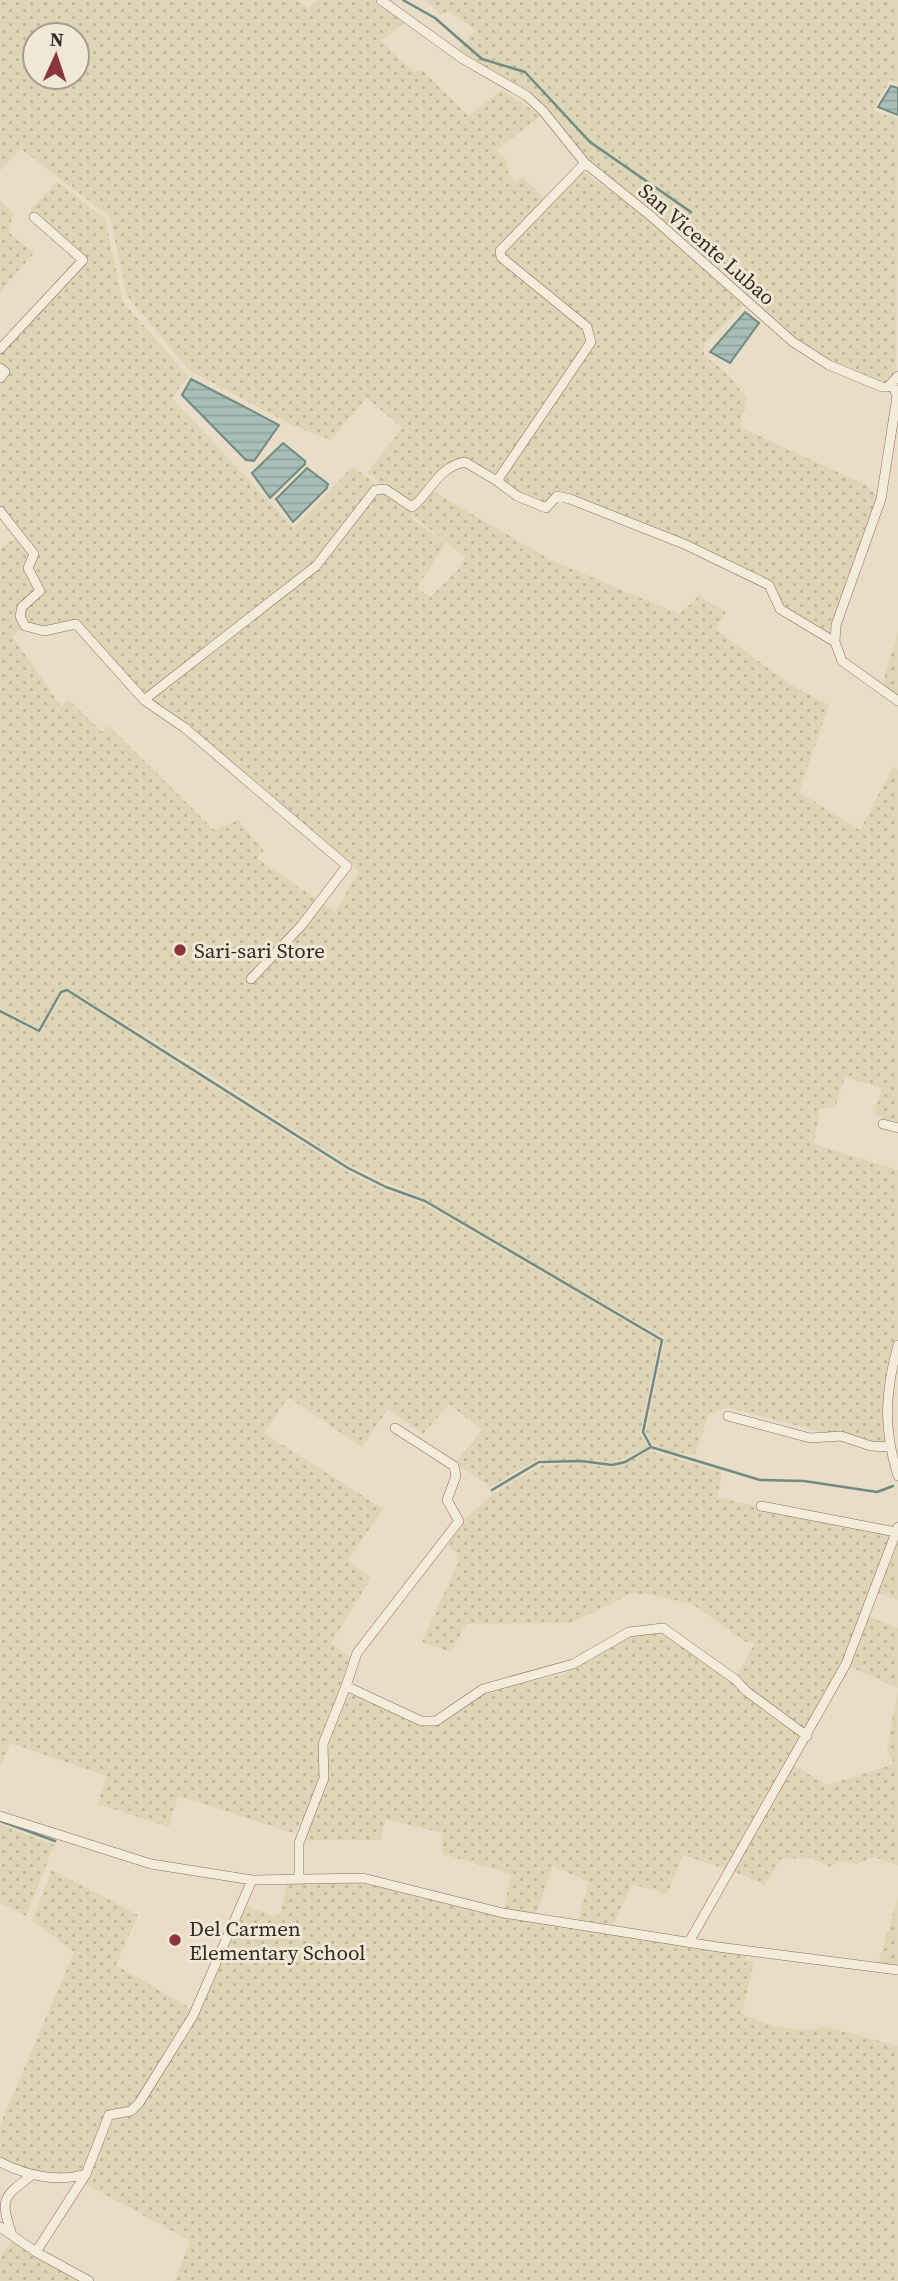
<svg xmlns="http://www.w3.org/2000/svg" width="898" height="2281" viewBox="0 0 898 2281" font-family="'Source Serif 4',serif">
<defs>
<pattern id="farmland-dots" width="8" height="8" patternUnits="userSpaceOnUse" patternTransform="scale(1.75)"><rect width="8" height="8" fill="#ded4b6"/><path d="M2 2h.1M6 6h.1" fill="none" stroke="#bfb69c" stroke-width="1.8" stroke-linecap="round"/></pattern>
<pattern id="water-rules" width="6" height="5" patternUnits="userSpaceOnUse" patternTransform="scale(1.75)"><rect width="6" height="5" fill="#a8beb6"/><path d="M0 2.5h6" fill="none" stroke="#91a39c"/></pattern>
</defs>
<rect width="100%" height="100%" fill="#e9ddc8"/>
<path fill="url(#farmland-dots)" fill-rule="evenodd" d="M 0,0 L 297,0 L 308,8 L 318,0 L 375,0 L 405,22 L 381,41 L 414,72 L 422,70 L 468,116 L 502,90 L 541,116 L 496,150 L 508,162 L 507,169 L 514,183 L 523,177 L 548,201 L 497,250 L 587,331 L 589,341 L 498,474 L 493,477 L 464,460 L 440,470 L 415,505 L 406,505 L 368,472 L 402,428 L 367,398 L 330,440 L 290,424 L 190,371 L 127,296 L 110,217 L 21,149 L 0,171 ZM 35,35 L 77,35 L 77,77 L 35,77 Z
M 425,0 L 898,0 L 898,82 L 890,80 L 873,110 L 898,120 L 896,376 L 886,385 L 832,366 L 795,342 L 585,161 L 547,110 L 521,86 L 456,52 L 476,30 L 451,12 L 440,14 Z
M 581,170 L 649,219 L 744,305 L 704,344 L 704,355 L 727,373 L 747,399 L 740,427 L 868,486 L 880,501 L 828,636 L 830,646 L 780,609 L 774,589 L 685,541 L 555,496 L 546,505 L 519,495 L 504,484 L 503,478 L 594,340 L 594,335 L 591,329 L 503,253 Z
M 57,182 L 105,219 L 123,302 L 188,376 L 172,398 L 294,528 L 350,469 L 354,468 L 376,484 L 314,565 L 143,697 L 76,622 L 45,629 L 27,625 L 22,616 L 23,608 L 38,594 L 30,568 L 34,558 L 0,509 L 0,352 L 86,260 L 30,210 Z
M 0,200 L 13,213 L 9,233 L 34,253 L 0,292 Z
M 429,489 L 551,560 L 679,614 L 699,596 L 726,612 L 715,629 L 791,685 L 829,705 L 799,792 L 860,830 L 893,767 L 898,770 L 898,1125 L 881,1120 L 882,1116 L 874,1114 L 882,1088 L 845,1077 L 835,1107 L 820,1109 L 814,1144 L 898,1170 L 898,1335 L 885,1380 L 883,1410 L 886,1449 L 726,1407 L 709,1414 L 695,1455 L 667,1451 L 652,1444 L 646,1432 L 665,1338 L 490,1240 L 427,1200 L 350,1166 L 199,1068 L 68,989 L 60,991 L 38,1028 L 0,1008 L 0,549 L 18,536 L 31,551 L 27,568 L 37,587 L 20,606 L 24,627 L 12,636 L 61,706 L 69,700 L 102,732 L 109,726 L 214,830 L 239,820 L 264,851 L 257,858 L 335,912 L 359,871 L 147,702 L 317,567 L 375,492 L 385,491 L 410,511 L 413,519 L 443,541 L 444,545 L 417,588 L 430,597 L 458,570 L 465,557 L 414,517 L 412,511 Z
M 898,632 L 898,699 L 881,689 Z
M 67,992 L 346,1171 L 385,1190 L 424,1204 L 659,1341 L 640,1433 L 648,1448 L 612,1463 L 538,1459 L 491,1487 L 455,1463 L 482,1430 L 449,1404 L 423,1434 L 388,1409 L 362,1447 L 288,1397 L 264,1433 L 383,1509 L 348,1560 L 371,1578 L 331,1643 L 350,1657 L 325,1730 L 323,1777 L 316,1799 L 293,1833 L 178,1796 L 169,1827 L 98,1804 L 106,1776 L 10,1743 L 0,1767 L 0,1013 L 40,1034 L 63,994 Z
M 650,1451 L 722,1472 L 718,1498 L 893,1534 L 843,1663 L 806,1734 L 736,1677 L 755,1643 L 746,1642 L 692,1604 L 648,1594 L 630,1594 L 571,1623 L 466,1624 L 451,1652 L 422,1642 L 458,1563 L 457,1553 L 448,1546 L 465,1519 L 493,1494 L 541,1465 L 582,1463 L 612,1468 Z
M 898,1534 L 898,1600 L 875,1592 Z
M 868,1617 L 898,1628 L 898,1688 L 848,1666 Z
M 658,1630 L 668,1631 L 803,1736 L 726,1869 L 683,1855 L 667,1894 L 632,1884 L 613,1925 L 578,1920 L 589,1882 L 553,1866 L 536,1914 L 504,1910 L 511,1874 L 443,1854 L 442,1833 L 386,1819 L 380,1840 L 295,1840 L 317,1807 L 325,1744 L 344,1695 L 358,1696 L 420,1724 L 485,1691 L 562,1675 L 630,1634 L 656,1634 Z
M 898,1690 L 898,1865 L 874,1857 L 857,1864 L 838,1861 L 831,1867 L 810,1858 L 781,1859 L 765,1885 L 733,1871 L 794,1765 L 827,1785 L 894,1764 L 887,1749 Z
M 0,1824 L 54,1845 L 26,1916 L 0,1903 Z
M 52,1870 L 138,1915 L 116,1965 L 193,2010 L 130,2108 L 117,2110 L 83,2172 L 76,2175 L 24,2172 L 0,2160 L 0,2125 L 74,1952 L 32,1920 Z
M 364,1881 L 502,1916 L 745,1953 L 746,1960 L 754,1962 L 742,2014 L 775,2027 L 806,2030 L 827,2027 L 898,2046 L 898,2281 L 175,2281 L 190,2241 L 84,2183 L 112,2117 L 126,2115 L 195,2017 L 245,1906 L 274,1916 L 281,1914 L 287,1883 Z
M 898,1898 L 898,1967 L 878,1963 Z
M 13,2239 L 83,2281 L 0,2281 L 0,2257 Z"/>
<path fill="url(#water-rules)" stroke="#708b82" stroke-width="2" d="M 891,86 L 898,88 L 898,115 L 878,107 Z
M 745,312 L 759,323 L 730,363 L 710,352 Z
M 191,379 L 279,425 L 254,461 L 246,460 L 182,395 Z
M 283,443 L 305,461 L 305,464 L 270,498 L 252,473 Z
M 307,468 L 328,484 L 327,488 L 293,522 L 276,499 Z"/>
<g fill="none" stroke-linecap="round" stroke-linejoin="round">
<path stroke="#708b82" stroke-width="2.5" d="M 403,0 L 435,18 L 482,59 L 525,72 L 590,142 L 691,212
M 0,1011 L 39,1031 L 61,992 L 67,990 L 348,1168 L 386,1187 L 425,1201 L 662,1340 L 643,1432 L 651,1447 L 760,1480 L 804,1481 L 877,1492 L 893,1486
M 492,1490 L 539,1462 L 581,1461 L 612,1465 L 625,1462 L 651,1447
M 0,1821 L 55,1841"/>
<g stroke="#836f5f" stroke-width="10">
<path id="minor" d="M 381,0 L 463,59 L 527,96 L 543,111 L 585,163 L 652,217 L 793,342 L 829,365 L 882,387 L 888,387 L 898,376
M 0,349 L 83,260 L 34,217
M 0,368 L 5,372 L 0,378
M 497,481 L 517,496 L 546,508 L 557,496 L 570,499 L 684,544 L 769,585 L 780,609 L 835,642 L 842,661 L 898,701
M 0,511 L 34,554 L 28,568 L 40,591 L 22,607 L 20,616 L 25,626 L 44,631 L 76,624 L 144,700 L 316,566 L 375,490 L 385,489 L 412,507 C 430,494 437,467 465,462 L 497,481 L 591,342 L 587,327 L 501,257 L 500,251 L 585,163
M 835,642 L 836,625 L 881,499 L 897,396 L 892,384
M 144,700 L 185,728 L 347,866 L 301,926 L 251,979
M 883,1124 L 898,1128
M 898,1345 C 885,1392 883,1429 898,1476
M 728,1416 L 810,1438 L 841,1436 L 871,1446 L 889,1447
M 761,1506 L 896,1532
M 346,1686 L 357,1653 L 459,1521 L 447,1500 L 456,1476 L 454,1466 L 395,1428
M 0,1816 L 151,1864 L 252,1880 L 363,1878 L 503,1913 L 718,1947 L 898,1970
M 299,1878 L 299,1843 L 324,1778 L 323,1744 L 346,1686 L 421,1721 L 436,1721 L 483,1689 L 573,1664 L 629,1632 L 663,1628 L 736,1680 L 746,1691 L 807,1736
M 689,1942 L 846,1664 L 898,1527
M 0,2162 C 25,2175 57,2183 86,2174
M 0,2227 L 36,2252 L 86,2174 L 109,2115 L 131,2111 L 139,2103 L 193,2016 L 252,1880
M 12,2235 C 0,2198 2,2198 32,2175
M 36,2252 L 89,2281"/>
</g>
<use href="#minor" stroke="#f5ebda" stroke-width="9"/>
</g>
<g fill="#8b363d" stroke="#f1e7d6" stroke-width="2.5">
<circle cx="180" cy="950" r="7"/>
<circle cx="175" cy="1940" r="7"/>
</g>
<g text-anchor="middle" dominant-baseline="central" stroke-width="6" stroke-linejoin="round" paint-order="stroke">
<g font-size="21" fill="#352921" stroke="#f1e7d6">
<text transform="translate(707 244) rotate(41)">San Vicente Lubao</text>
</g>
<g font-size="21" fill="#352921" stroke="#f1e7d6" text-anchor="start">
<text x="194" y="950">Sari-sari Store</text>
<text x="189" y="1928">Del Carmen<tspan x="189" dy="24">Elementary School</tspan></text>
</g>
</g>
<g transform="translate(56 56) rotate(3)"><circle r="33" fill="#f1e7d6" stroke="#a69b8e" stroke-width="2"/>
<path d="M0-5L12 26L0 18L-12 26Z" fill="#8b363d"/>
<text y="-10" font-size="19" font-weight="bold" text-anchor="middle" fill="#352921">N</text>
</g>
</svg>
